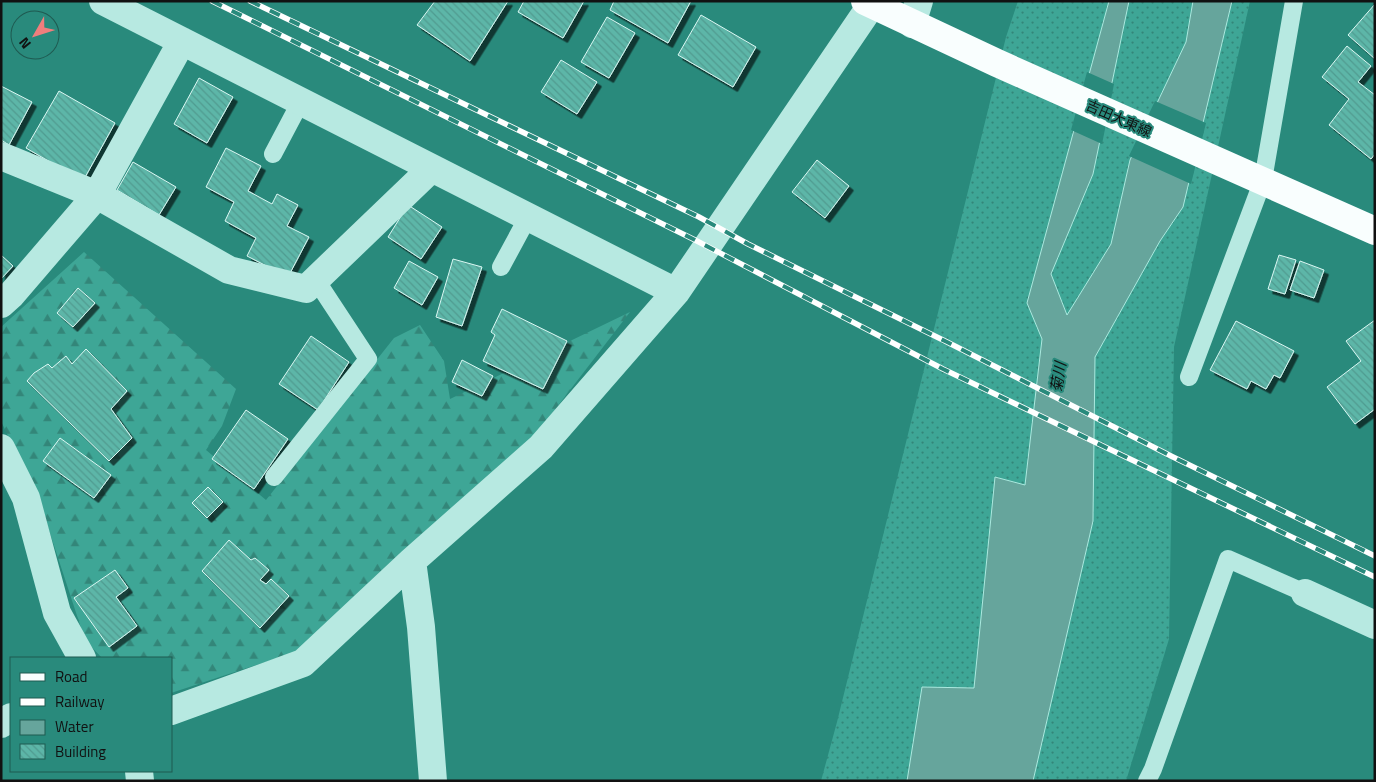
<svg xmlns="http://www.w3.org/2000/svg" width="1376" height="782" viewBox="0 0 1376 782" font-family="'Titillium Web','Noto Sans JP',sans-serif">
<defs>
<pattern id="grass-dots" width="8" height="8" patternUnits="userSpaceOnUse" patternTransform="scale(1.25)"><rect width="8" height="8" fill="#3ea696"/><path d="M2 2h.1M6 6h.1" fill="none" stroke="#338679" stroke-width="1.8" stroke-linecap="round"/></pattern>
<pattern id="forest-firs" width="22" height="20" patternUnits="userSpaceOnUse" patternTransform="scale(1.25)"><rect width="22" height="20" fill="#3ea696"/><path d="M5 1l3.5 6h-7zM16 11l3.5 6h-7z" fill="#338679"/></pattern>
<pattern id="building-back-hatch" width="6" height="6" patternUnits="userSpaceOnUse" patternTransform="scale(1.25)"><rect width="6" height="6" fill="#5db6a8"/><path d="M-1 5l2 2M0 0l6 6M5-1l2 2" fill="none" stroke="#509b90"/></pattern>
<filter id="shadow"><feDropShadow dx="4.5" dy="4.5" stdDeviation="0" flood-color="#0009"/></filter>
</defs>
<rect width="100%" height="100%" fill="#298a7c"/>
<path fill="url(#grass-dots)" d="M 1018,1 L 1250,1 L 1174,347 L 1169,639 L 1126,781 L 821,781 L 837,722 L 1006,37 Z"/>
<path fill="url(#forest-firs)" d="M 84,252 L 236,389 L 222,426 L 206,450 L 266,500 L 394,338 L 420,325 L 444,361 L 450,399 L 630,312 L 517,459 L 302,650 L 171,693 L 171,658 L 102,658 L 85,640 L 42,509 L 1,421 L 1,327 Z"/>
<path fill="#66a59c" stroke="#abe9df" d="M 1109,1 L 1129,1 L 1093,174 L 1051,274 L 1067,315 L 1111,244 L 1130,160 L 1186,42 L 1193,1 L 1232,1 L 1183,207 L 1160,241 L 1095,357 L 1093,521 L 1033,781 L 907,781 L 922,687 L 974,688 L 995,477 L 1025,485 L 1042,339 L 1027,303 Z"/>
<path fill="#298a7c" d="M 1087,72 L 1114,84 L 1102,144 L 1071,130 Z
M 1155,101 L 1206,123 L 1191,184 L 1129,156 Z"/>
<path fill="url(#building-back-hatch)" stroke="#dbf7f3" filter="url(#shadow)" d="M 435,1 L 508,1 L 470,61 L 417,25 Z
M 524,1 L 584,1 L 563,38 L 518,12 Z
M 614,1 L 691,1 L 668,43 L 610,10 Z
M 1375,4 L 1375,59 L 1348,35 Z
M 701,15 L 756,47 L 733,87 L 678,55 Z
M 607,17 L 635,33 L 609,78 L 581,62 Z
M 1347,46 L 1371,66 L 1358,82 L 1375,95 L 1375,154 L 1371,159 L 1329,125 L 1349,99 L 1322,77 Z
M 561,60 L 597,82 L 577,114 L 541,92 Z
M 199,78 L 233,97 L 207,143 L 174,124 Z
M 1,86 L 32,102 L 9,145 L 1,140 Z
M 59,91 L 115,123 L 83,181 L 26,148 Z
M 226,148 L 261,166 L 248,191 L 272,204 L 277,194 L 298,205 L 287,226 L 309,237 L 288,277 L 247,256 L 256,238 L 225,221 L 234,202 L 206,187 Z
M 817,160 L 849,186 L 825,218 L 792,192 Z
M 133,162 L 176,187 L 159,215 L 117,190 Z
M 408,205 L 442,227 L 421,259 L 388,237 Z
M 1,255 L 13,266 L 1,279 Z
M 1279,255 L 1296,260 L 1285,294 L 1268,289 Z
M 453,259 L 482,267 L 462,326 L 436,317 Z
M 409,261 L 438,277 L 422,305 L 394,288 Z
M 1300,261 L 1324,270 L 1314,298 L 1290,290 Z
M 78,288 L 95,303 L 73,327 L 57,313 Z
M 502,309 L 567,341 L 543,389 L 483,361 L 495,335 L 491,332 Z
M 1375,320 L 1375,409 L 1355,424 L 1327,387 L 1361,361 L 1346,341 Z
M 1236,321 L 1294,351 L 1280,378 L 1274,375 L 1266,389 L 1251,381 L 1247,389 L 1210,370 Z
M 311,336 L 349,362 L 318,410 L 279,384 Z
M 86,349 L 127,391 L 111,409 L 132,438 L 109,461 L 27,381 L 34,373 L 48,364 L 52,368 L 66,356 L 72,364 Z
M 462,360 L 493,376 L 482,396 L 452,382 Z
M 246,410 L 288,439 L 254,489 L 212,459 Z
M 60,438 L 111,475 L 94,498 L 43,461 Z
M 208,487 L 223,502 L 207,518 L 192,503 Z
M 229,540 L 251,560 L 255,558 L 269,570 L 260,580 L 266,584 L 271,579 L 289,596 L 260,628 L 202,571 Z
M 115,570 L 128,588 L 116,597 L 137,626 L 109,647 L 74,598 Z"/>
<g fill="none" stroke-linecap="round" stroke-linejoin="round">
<path stroke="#b7e9e1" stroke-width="18" d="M 273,154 L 301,101
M 501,267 L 528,217
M 1189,377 L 1263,180 L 1294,1
M 274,477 L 368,359 L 316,280
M 1147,781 L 1153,769 L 1228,559 L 1305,593"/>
<path stroke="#b7e9e1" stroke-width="28" d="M 103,1 L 676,292
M 912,24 L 919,1
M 1,156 L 97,195 L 229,270 L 306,289 L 432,168
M 1,304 L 11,295 L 97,195 L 182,41
M 1,448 L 26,498 L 57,613 L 82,658
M 412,561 L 421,627 L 433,781
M 1305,593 L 1375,625
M 171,711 L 303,663 L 412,561 L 541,447 L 676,292 L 872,4
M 1,724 L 11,717
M 139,771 L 140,781"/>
<path stroke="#f9fefe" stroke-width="28" d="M 865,1 L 997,63 L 1375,231"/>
<g stroke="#fff" stroke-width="5.5">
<path id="rail" d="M 212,1 L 695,240 L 943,369 L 1375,577
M 250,1 L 699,217 L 748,244 L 947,342 L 1171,456 L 1375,556"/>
</g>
<use href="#rail" stroke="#298a7c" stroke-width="4" stroke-dasharray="11" stroke-linecap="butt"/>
</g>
<g text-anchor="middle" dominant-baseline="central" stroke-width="4" stroke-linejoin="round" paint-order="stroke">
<g font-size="14" fill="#111" stroke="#298a7c">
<text transform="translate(1119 118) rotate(24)">吉田大東線</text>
</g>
<g font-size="15" font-style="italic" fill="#111" stroke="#298a7c">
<text transform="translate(1058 377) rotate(-81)">菊川</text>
</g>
</g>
<rect width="1376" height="782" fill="none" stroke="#111111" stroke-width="5"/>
<rect x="10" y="657" width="162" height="115" fill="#298a7c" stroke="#1f5a51"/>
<rect x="20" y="673" width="25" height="8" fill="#f9fefe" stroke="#1f5a51"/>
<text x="55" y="682" font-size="15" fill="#111111">Road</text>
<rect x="20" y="698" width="25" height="8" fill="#ffffff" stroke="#1f5a51"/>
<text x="55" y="707" font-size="15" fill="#111111">Railway</text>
<rect x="20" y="720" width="25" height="15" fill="#66a59c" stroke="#1f5a51"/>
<text x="55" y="732" font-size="15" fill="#111111">Water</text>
<rect x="20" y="744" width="25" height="15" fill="url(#building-back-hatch)" stroke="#1f5a51"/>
<text x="55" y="757" font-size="15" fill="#111111">Building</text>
<g transform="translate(35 35) rotate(231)"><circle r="24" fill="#298a7c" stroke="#1f5a51"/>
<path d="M0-4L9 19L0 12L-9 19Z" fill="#f07e7d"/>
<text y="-8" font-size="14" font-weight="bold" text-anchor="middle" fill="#111111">N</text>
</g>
</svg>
